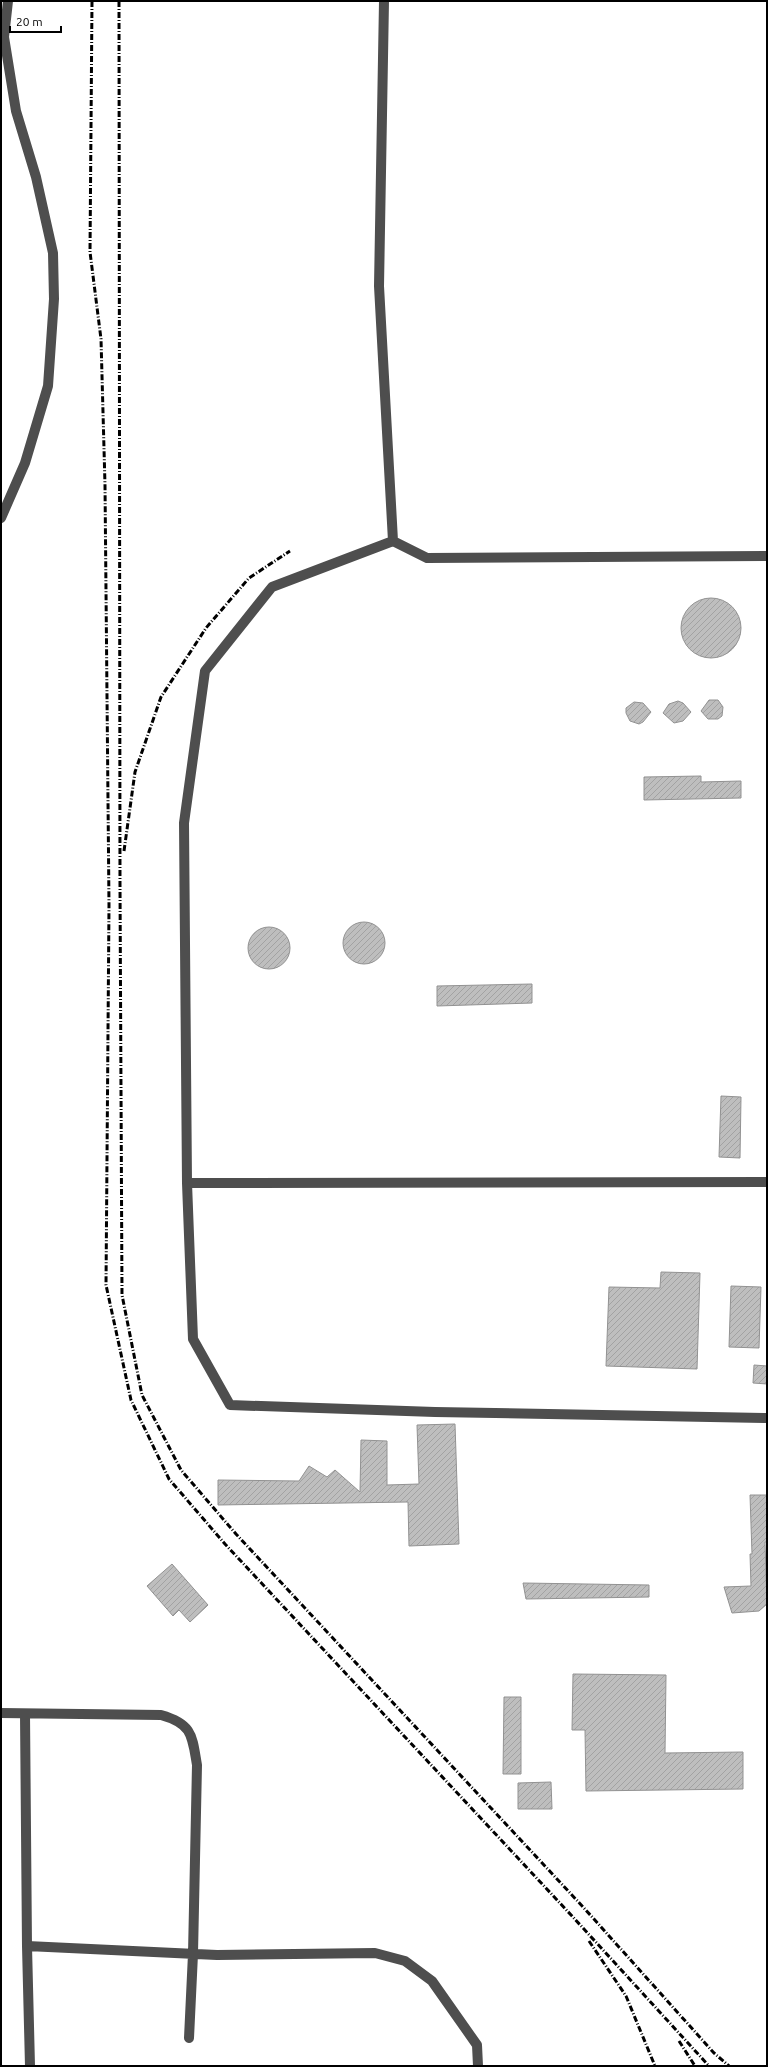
<svg xmlns="http://www.w3.org/2000/svg" width="768" height="2067" viewBox="0 0 768 2067" font-family="Ubuntu,sans-serif">
<defs>
<pattern id="building-hatch" width="6" height="6" patternUnits="userSpaceOnUse"><rect width="6" height="6" fill="#bebebe"/><path d="M-1 1l2-2M0 6l6-6M5 7l2-2" fill="none" stroke="#a2a2a2"/></pattern>
</defs>
<rect width="100%" height="100%" fill="#fff"/>
<path fill="url(#building-hatch)" stroke="#929292" d="M681 628a30 30 0 1 1 60 0a30 30 0 1 1-60 0Z
M 709,700 L 718,700 L 723,707 L 722,716 L 718,719 L 708,719 L 701,711 Z
M 678,701 L 683,703 L 691,712 L 683,721 L 674,723 L 663,713 L 669,704 Z
M 634,702 L 643,703 L 651,712 L 643,722 L 639,724 L 630,721 L 626,713 L 626,708 Z
M 701,776 L 701,782 L 741,781 L 741,798 L 644,800 L 644,777 Z
M343 943a21 21 0 1 1 42 0a21 21 0 1 1-42 0Z
M248 948a21 21 0 1 1 42 0a21 21 0 1 1-42 0Z
M 532,984 L 532,1003 L 437,1006 L 437,986 Z
M 721,1096 L 741,1097 L 740,1158 L 719,1157 Z
M 661,1272 L 700,1273 L 697,1369 L 606,1366 L 609,1287 L 660,1288 Z
M 731,1286 L 761,1287 L 759,1348 L 729,1347 Z
M 754,1365 L 767,1366 L 767,1384 L 753,1383 Z
M 455,1424 L 459,1544 L 409,1546 L 408,1502 L 218,1505 L 218,1480 L 299,1481 L 309,1466 L 327,1477 L 335,1470 L 360,1492 L 361,1440 L 387,1441 L 387,1485 L 419,1484 L 417,1425 Z
M 750,1495 L 767,1495 L 767,1542 L 765,1542 L 767,1604 L 759,1611 L 732,1613 L 724,1587 L 751,1586 L 750,1554 L 752,1554 Z
M 172,1564 L 208,1605 L 190,1622 L 179,1610 L 173,1616 L 147,1586 Z
M 523,1583 L 649,1585 L 649,1597 L 526,1599 Z
M 573,1674 L 666,1675 L 665,1753 L 743,1752 L 743,1789 L 586,1791 L 585,1730 L 572,1730 Z
M 504,1697 L 521,1697 L 521,1774 L 503,1774 Z
M 551,1782 L 552,1809 L 518,1809 L 518,1783 Z"/>
<g fill="none" stroke-linecap="round" stroke-linejoin="round">
<path stroke="#4e4e4e" stroke-width="10" d="M 384,1 L 379,286 L 393,541 L 272,587 L 205,671 L 184,823 L 187,1183 L 193,1339 L 230,1405 L 435,1412 L 767,1418
M 1,518 L 25,463 L 48,386 L 54,299 L 53,253 L 36,177 L 16,111 L 4,37 L 8,1
M 393,541 L 427,558 L 767,556
M 187,1183 L 767,1182
M 1,1713 L 161,1715 C 193,1724 192,1736 197,1765 L 193,1954 L 189,2038
M 25,1714 L 27,1946
M 30,2066 L 27,1946 L 217,1955 L 375,1953 L 405,1961 L 432,1981 L 477,2045 L 478,2066"/>
<path stroke="#000" stroke-width="3" stroke-dasharray="6 2 1 2" stroke-linecap="butt" d="M 92,1 L 90,252 L 101,339 L 105,485 L 109,905 L 106,1285 L 131,1400 L 169,1479 L 225,1544 L 572,1916 L 709,2066
M 119,1 L 120,885 L 122,1295 L 142,1395 L 181,1470 L 236,1534 L 584,1908 L 714,2053 L 729,2066
M 124,851 L 135,772 L 161,697 L 206,628 L 249,578 L 290,551
M 589,1941 L 626,1996 L 655,2066
M 679,2041 L 695,2066"/>
</g>
<rect width="768" height="2067" fill="none" stroke="#000000" stroke-width="4"/>
<path d="M10 26v6h51v-6" fill="none" stroke="#000000" stroke-width="2"/>
<text x="16" y="26" font-size="12" fill="#000000" stroke="#ffffff" stroke-width="3" paint-order="stroke">20 m</text>
</svg>
